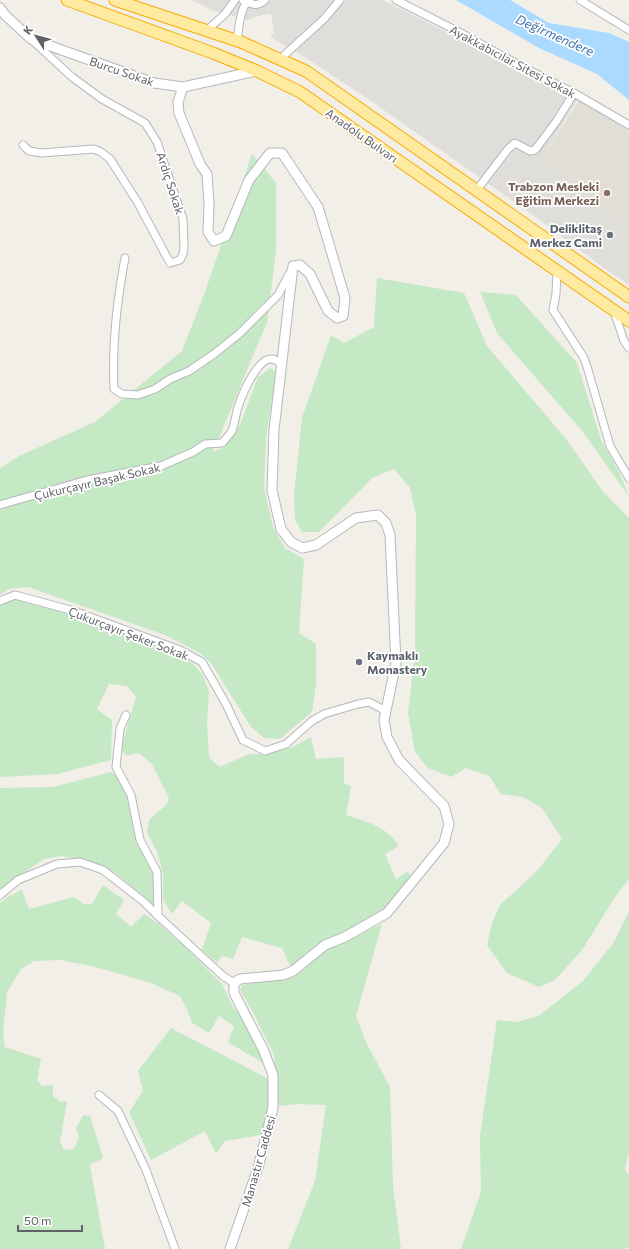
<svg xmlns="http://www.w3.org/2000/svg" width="629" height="1249" viewBox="0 0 629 1249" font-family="Commissioner,sans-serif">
<rect width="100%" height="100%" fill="#f1efe8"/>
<path fill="#e0deda" d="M 192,0 L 383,0 L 448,33 L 523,75 L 580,96 L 541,159 L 627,227 L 629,230 L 629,285 L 597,263 L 533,215 L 368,99 L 306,58 L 270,37 L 274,34 L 271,14 L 266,14 L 247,20 L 214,11 Z"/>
<path fill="#e1ded6" d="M 580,99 L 629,131 L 629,230 L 627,227 L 541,159 Z"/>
<path fill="#c5e8c5" d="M 252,154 L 276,183 L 276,251 L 267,322 L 213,452 L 226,446 L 240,425 L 258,377 L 270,368 L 276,372 L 266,438 L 264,488 L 273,527 L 285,548 L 304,559 L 299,633 L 316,644 L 316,685 L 312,712 L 280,739 L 264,738 L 251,727 L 211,663 L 200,653 L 165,635 L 28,587 L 8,589 L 0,595 L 0,468 L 21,455 L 95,422 L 182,351 L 205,292 Z
M 377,278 L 464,293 L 487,346 L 566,439 L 604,493 L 629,518 L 629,879 L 617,894 L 582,950 L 555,980 L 539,987 L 507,973 L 487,945 L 492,923 L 500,905 L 537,871 L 562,839 L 542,808 L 523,797 L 501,794 L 489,776 L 466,768 L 451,777 L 428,768 L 415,752 L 408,713 L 415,651 L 416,515 L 410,488 L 394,469 L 372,478 L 319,532 L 302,532 L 295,520 L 294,494 L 302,418 L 331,335 L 344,343 L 374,327 Z
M 480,292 L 516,295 L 577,363 L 601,440 L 620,474 L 629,497 L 583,432 L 497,333 Z
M 16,598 L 75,614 L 189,660 L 203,675 L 209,692 L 207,722 L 209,758 L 220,767 L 249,754 L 270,754 L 295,746 L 311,737 L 316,759 L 344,757 L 344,783 L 351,786 L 346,815 C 367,822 386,826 399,846 L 385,854 L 396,879 L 408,871 L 411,877 L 384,911 L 291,968 L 282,948 L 242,937 L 233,959 L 222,956 L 217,963 L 202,950 L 211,923 L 182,901 L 172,914 L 163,899 L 163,875 L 158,854 L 147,832 L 149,820 L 166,805 L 169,798 L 152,764 L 139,753 L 126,756 L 121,749 L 136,697 L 127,686 L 109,684 L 97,709 L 112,720 L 111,760 L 57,774 L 0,777 L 0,605 Z
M 111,772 L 118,778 L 128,796 L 137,842 L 154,873 L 154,905 L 115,873 L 91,861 L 62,856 L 44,859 L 0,889 L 0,788 L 53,787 Z
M 103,885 L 124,900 L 116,914 L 131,927 L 144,914 L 158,923 L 187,949 L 222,984 L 232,1005 L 240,1016 L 265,1064 L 228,1042 L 234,1026 L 219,1016 L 209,1033 L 192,1023 L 187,1009 L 180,996 L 151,983 L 92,966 L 60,960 L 34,961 L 21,969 L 7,992 L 3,1032 L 5,1047 L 41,1059 L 37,1080 L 42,1086 L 53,1085 L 53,1096 L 61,1102 L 67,1101 L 60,1142 L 64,1150 L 74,1149 L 79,1137 L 76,1128 L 83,1115 L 90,1116 L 103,1158 L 90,1165 L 105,1249 L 0,1249 L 0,903 L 9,896 L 22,890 L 29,909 L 74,897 L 84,904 L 92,904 Z
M 629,911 L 629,1151 L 625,1170 L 629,1175 L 629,1247 L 623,1249 L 461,1249 L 481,1192 L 480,1136 L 497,1020 L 518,1022 L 540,1015 L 583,981 L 614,942 Z
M 382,924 L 356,1016 L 366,1042 L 390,1087 L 393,1186 L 401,1249 L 288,1249 L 315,1181 L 326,1105 L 297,1104 L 279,1106 L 274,1055 L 254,1014 L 240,990 L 242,985 L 293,977 L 326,950 Z
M 171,1028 L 269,1079 L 269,1106 L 262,1135 L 225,1141 L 216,1154 L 205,1131 L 151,1160 L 129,1112 L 143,1091 L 138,1071 Z"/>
<path fill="#aadaff" d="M 456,0 L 510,0 L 549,23 L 609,33 L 629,42 L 629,100 L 597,74 L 539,48 Z"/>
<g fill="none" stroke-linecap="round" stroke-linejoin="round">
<g stroke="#b5b8bc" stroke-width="9">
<path id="minor" d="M 243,0 C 253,4 256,8 265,0
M 396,0 L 461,33 L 517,64 L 574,93 L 629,125
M 580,0 L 629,30
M 206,31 L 225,14 L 235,0
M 237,41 C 239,26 240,13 247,0
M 280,59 L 324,19 L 340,0
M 23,145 L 29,151 L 42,153 L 94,149 L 101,152 L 110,159 L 138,203 L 170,263 L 180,260 L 183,254 L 184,248 L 183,219 L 157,142 L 145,123 L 102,99 L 72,77 L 33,41
M 476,191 L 508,149 L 515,143 L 530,151 L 535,150 L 556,122 L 574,93
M 125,258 C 117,300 112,347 114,389 L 122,394 L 138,395 L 155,389 L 170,379 L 189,371 L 214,354 L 239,334 L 278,295 L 292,269
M 557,271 L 556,294 L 553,310 L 584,358 L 588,370 L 610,446 L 629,478
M 614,311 L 624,341 L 629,348
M 0,505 L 87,480 L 161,466 L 193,452 L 205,444 L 222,443 C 226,439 229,435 232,431 C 235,422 236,413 239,404 C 243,393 258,357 272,359 C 276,359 279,363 282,365
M 0,601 L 15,595 L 74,611 L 180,650 L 202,662 L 226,704 L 243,740 L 265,751 L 286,744 L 312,721 L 324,714 L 358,704 L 369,702 L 386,711
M 126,715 L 120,729 L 116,767 L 131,795 L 140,840 L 157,872 L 158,916 L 223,976 L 234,983
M 0,895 L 18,880 L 57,864 L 80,862 L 103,870 L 144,902 L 158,916
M 99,1095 L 118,1111 L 146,1170 L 175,1249"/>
</g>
<g stroke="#b5b8bc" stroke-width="11">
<path id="tertiary" d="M 0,8 L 5,15 L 31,39 L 154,83 L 183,87 L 257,71
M 183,87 L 178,102 L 179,113 L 200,164 L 207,174 L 209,204 L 208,232 L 214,241 L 226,236 L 249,180 L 270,153 L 282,153 L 318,207 L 345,298 L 343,316 L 337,318 L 328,311 L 310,274 L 300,265 L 293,266 L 274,430 L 272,490 L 281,529 L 291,542 L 302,548 L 316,545 L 356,518 L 378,515 L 386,523 L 390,535 L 396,663 L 384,720 L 387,737 L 399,760 L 444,806 L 449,824 L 444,843 L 387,913 L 345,937 L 325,945 L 293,971 L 283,975 L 240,979 L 234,983 L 234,993 L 263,1049 L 273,1075 L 273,1108 L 258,1168 L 230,1249"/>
</g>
<g stroke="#f9ab00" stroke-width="13">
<path id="trunk" d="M 67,0 L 213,53 L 257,71 L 300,92 L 629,321
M 115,0 L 241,42 L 306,71 L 629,297"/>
</g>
<use href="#minor" stroke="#fff" stroke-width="7"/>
<use href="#tertiary" stroke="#fff" stroke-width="9"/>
<use href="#trunk" stroke="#feeaa1" stroke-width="11"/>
</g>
<circle fill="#8d6e63" stroke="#fff" stroke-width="1.5" cx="607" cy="193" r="4"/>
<g fill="#6b7280" stroke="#fff" stroke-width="1.5">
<circle cx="610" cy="235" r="4"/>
<circle cx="359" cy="662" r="4"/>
</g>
<g text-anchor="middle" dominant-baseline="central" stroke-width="3.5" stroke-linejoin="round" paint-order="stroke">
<g font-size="12" fill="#5f6368" stroke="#fff">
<text transform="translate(513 61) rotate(28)">Ayakkabıcılar Sitesi Sokak</text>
<text transform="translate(122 71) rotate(19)">Burcu Sokak</text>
<text transform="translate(362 135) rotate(35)">Anadolu Bulvarı</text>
<text transform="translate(171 183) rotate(72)">Ardıç Sokak</text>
<text transform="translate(97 481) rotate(-13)">Çukurçayır Başak Sokak</text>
<text transform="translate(129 633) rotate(21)">Çukurçayır Şeker Sokak</text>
<text transform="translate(258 1161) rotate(-74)">Manastır Caddesi</text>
</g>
<g font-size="12" font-weight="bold" fill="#785e54" stroke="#fff" text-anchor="end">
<text x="599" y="186">Trabzon Mesleki<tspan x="599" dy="14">Eğitim Merkezi</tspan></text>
</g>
<g font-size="12" font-weight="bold" fill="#5b616d" stroke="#fff" text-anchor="end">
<text x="602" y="228">Deliklitaş<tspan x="602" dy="14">Merkez Cami</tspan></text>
<text x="367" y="655" text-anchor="start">Kaymaklı<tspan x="367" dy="14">Monastery</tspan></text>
</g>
<g font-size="13" font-style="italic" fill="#4174aa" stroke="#fff">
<text transform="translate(555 35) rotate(24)">Değirmendere</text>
</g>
</g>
<g transform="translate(36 36) rotate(306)" stroke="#ffffff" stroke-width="3" paint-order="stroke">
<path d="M0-3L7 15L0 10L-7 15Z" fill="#5f6368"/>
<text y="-6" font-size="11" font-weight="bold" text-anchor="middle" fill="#5f6368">K</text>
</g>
<path d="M18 1225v6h64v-6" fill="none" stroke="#5f6368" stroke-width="2"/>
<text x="24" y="1225" font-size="12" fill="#5f6368" stroke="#ffffff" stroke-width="3" paint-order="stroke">50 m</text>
</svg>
